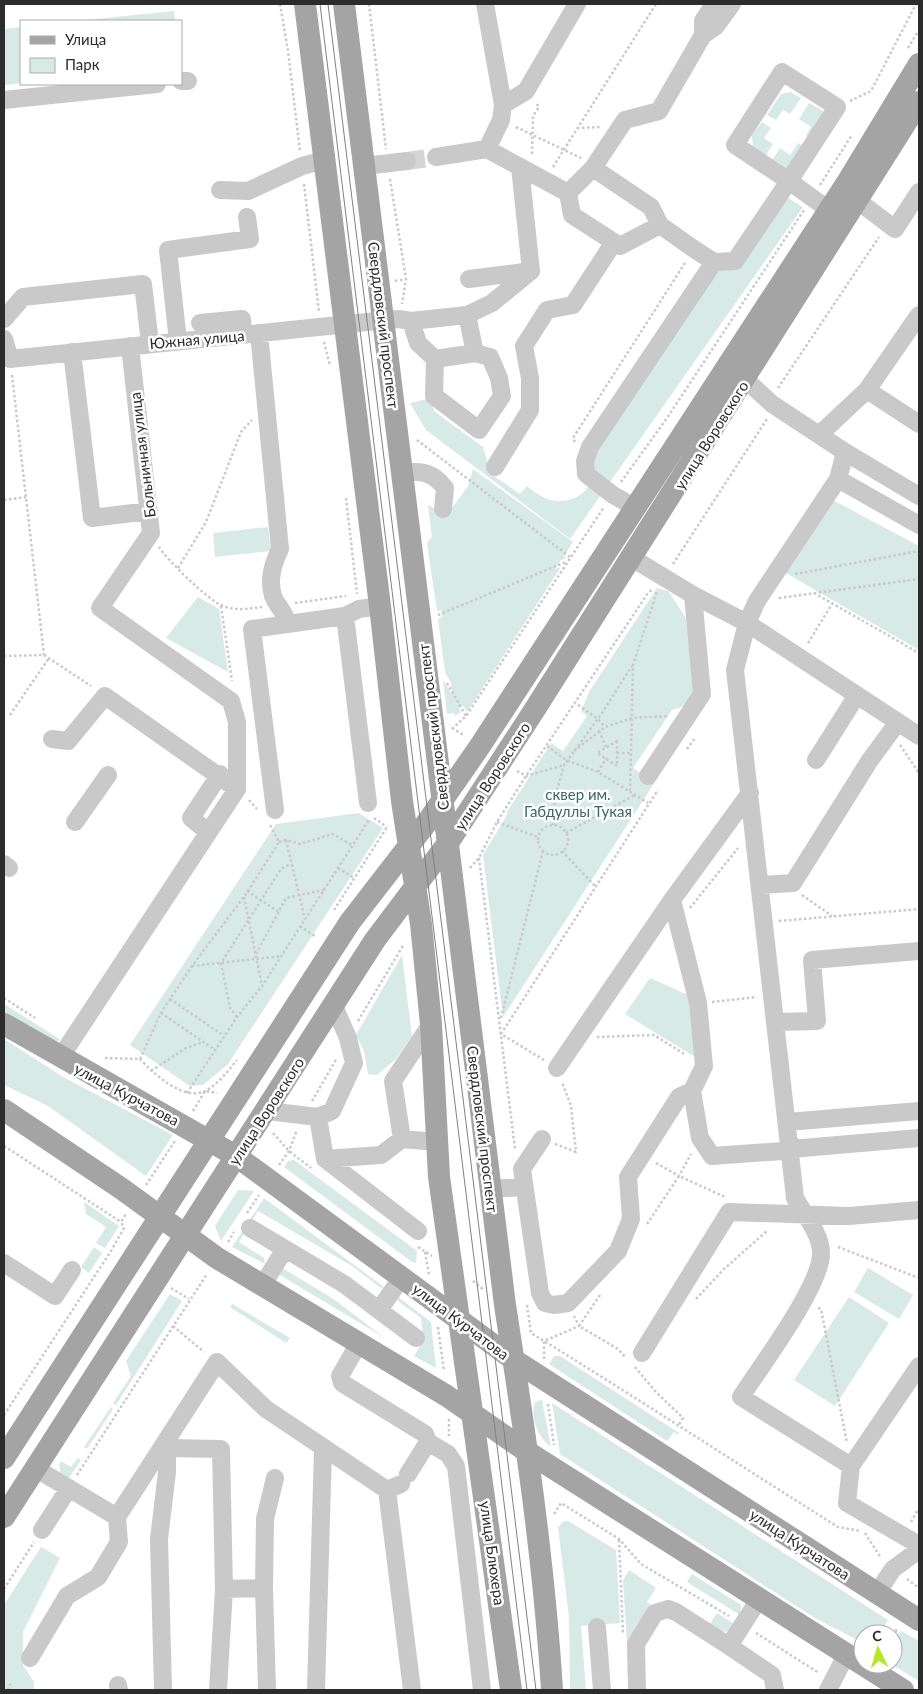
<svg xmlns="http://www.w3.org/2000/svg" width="923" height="1694" viewBox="0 0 923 1694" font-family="Lato,sans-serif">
<rect width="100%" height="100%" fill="#fff"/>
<path fill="#d8eae6" d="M 174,11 L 175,21 L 76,21 Z
M 21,27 L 21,83 L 5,85 L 4,29 Z
M 791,92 L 801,98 L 790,114 L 783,110 L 776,120 L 767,115 L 781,94 Z
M 809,103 L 823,111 L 825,119 L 811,139 L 806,135 L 811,127 L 799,119 Z
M 762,122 L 771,128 L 764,138 L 773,144 L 764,158 L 753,151 L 752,135 Z
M 798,143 L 806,147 L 793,169 L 784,171 L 771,162 L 780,148 L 790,155 Z
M 776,191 L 803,207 L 570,539 L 426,430 L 410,403 L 431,398 L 434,411 L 483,447 L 491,474 L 520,494 L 527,486 C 532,490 537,494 543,497 C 557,505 579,501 588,487 C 594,478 592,469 592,460 L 717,270 Z
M 473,469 L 573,542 L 564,556 L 566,558 L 561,560 L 555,569 L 561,567 L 467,712 L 463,705 L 459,709 L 461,712 L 455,716 L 454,713 L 447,714 L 443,680 L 452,694 L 451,683 L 445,672 L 438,619 L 442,617 L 441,610 L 437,611 L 427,543 L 432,537 L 428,505 L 447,515 L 468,486 Z
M 829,498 L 919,546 L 919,650 L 784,572 Z
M 268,527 L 271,551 L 215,557 L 213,533 Z
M 657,588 L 668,591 L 686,618 L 694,686 L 693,699 L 682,707 L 672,710 L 633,768 L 655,782 L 503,1017 L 483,855 L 507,815 L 507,812 L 551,743 L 563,751 L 587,716 L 581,711 L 589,692 Z
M 198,597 L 219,609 L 228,672 L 166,638 Z
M 359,813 L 383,828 L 228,1064 L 203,1085 L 190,1086 L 130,1045 L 276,824 Z
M 402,955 L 412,1036 L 395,1060 L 377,1075 L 368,1074 L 364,1051 L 356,1035 Z
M 650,978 L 688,995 L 695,1057 L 625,1014 Z
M 4,1004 L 61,1040 L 56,1041 L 4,1014 Z
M 4,1039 L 63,1077 L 173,1135 L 146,1176 L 48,1106 L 4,1085 Z
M 294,1160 L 417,1251 L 416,1263 L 412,1262 L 284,1167 L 288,1161 Z
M 238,1190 L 254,1191 L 221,1241 L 215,1226 Z
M 264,1198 L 384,1287 L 381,1288 L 352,1266 L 258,1211 L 239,1242 L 264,1258 L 265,1264 L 232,1247 Z
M 84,1202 L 119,1226 L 105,1248 L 96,1243 L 106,1227 L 86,1214 Z
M 94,1247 L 102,1253 L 89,1273 L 81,1267 Z
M 868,1268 L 913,1295 L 899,1319 L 854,1292 Z
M 284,1269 L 332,1298 L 385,1338 L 278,1274 Z
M 170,1294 L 182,1301 L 116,1405 L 113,1403 L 131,1376 L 126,1361 Z
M 397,1296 L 431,1322 L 436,1368 L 414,1356 L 423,1341 L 421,1318 L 398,1301 Z
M 849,1297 L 889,1323 L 835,1406 L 794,1380 Z
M 232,1304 L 290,1338 L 286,1343 L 230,1307 Z
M 554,1356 L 560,1356 L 679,1433 L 678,1435 L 674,1432 L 667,1441 L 549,1364 Z
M 542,1400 L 551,1447 C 538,1438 530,1418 535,1402 Z
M 552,1403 L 888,1620 L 880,1634 L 863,1634 L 863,1643 L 815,1618 L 560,1454 Z
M 111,1407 L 113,1409 L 87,1449 L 84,1447 Z
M 78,1458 L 81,1460 L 67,1481 C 61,1475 57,1469 61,1461 L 71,1467 Z
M 564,1521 L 568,1521 L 616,1550 L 620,1623 L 581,1626 L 586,1690 L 570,1690 L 569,1617 L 558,1527 Z
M 41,1547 L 60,1558 L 23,1632 L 23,1665 L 34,1682 L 34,1690 L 4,1690 L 4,1605 Z
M 629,1570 L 656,1588 L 647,1602 L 651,1605 L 627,1642 L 623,1580 Z
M 692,1574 L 741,1605 L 740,1615 L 687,1582 Z
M 717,1613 L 734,1624 L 729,1632 L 721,1631 L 710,1624 Z
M 901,1631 L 919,1641 L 919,1681 L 891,1664 L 893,1645 Z"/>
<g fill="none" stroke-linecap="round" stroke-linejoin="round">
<path stroke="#d5d5d5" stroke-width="18" stroke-dasharray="18 9" stroke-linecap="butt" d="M 407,161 L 436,157"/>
<path stroke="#c9c9c9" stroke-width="2.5" stroke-dasharray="2.5 2.5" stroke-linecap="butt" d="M 280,4 L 288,51 L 300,151
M 369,4 L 386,149
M 908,48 L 919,30
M 850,101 L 871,91 L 916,4
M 516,127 L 581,158
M 577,128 L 602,127
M 532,154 L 533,116 L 539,107 L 536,103
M 553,167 L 656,4
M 390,179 L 406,279 L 402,304
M 304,184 L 319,312
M 820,185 L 852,135
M 395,281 L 406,279
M 324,342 L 330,366
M 12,375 L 44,655
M 778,388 L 879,237
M 417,440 L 570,557
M 575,442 L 573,438 L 685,263
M 621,482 L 667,418 L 804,210
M 346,498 L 357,594
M 4,500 L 26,497
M 159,547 C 167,560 209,601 223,606 C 236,611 248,609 262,607
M 673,564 L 767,419
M 178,568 L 206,522 L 241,432 L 252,420
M 795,574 L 919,551
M 814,593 L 919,653
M 779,598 L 919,579
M 295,603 L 346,596
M 221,606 L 232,681
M 438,615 L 566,562
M 808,643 L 832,604
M 4,656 L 44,655 L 91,686
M 447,683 L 466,716
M 574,702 L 598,719 L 605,727
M 10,715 L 49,658
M 452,728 L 465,736
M 452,729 L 466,716 L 604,507
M 599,731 L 606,747
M 617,741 L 617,766 L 597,753 Z
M 900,745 L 919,773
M 547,746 L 566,760 L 598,772 L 648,803
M 687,749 L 695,738
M 574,751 L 605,727 L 632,718 L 669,716
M 617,753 L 631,753
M 517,771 L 526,776 L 564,765
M 598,772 L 606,758
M 630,791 L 633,665 L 657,591
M 249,800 L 257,809
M 374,818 L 387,827
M 497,822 L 538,837
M 553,825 L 555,798 L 564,765 L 598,719 L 632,666
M538 840a15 15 0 1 1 30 0a15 15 0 1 1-30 0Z
M 566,833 L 635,795
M 286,840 L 305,919
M 279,842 L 286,840 L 300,844 L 333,834 L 353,846
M 562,851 L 595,886
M 479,858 L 515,1149
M 338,868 L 354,878
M 470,868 L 479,858 L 497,822 L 526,776 L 648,593 L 653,589
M 247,891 L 279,912
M 802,895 L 832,916
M 244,897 L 262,986
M 690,908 L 738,848
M 334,910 L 387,827
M 779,921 L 919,909
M 300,926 L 316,937
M 256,954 L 286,898 L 324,890
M 192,966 L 282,956
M 4,998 L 35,1018
M 170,999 L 224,1036
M 712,1002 L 757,997
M 161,1013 L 215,1050
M 237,1017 L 230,1008 L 221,963 L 281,869 L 291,864
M 501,1018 L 543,851
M 358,1021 L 404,944
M 597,1037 L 654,1035 L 686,1055
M 105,1058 L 140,1059 C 154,1074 185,1103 207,1090 C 219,1083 228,1071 237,1060
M 140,1059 L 161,1013 L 192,966 L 244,897 L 279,842 L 270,825
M 544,1060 L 501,1034 L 658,790
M 151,1071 L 186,1048 L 203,1042
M 187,1093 L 237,1017 L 262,986 L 369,820
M 312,1101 L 337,1058
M 193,1111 L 205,1091 L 217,1093
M 273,1133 L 289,1151 L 311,1168
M 555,1144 L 576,1152 L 571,1106 L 562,1082
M 4,1146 L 121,1222
M 656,1163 L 679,1176 L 691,1154
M 279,1165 L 289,1151 L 297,1130
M 146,1185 L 175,1141
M 247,1213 L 259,1195
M 647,1224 L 679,1176 L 725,1197
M 228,1242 L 234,1232
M 418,1247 L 432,1256
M 838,1247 L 919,1278
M 425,1252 L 429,1275
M 473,1281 L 484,1290
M 171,1288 L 189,1299
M 600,1295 L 579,1326 L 618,1349 L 626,1358
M 696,1299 L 724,1269 L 768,1230
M 527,1305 L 531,1333 C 634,1396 736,1463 838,1527 L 861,1531
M 818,1308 L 821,1309 L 847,1443
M 173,1326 L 204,1352
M 438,1327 L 444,1371
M 544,1359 L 544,1341 L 579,1326 L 574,1316
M 635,1367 L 655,1391 L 683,1418 L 678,1426
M 548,1404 L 554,1445
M 4,1415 L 111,1251 L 124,1228 L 121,1222 L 126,1214
M 449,1419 L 449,1436
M 77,1475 L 207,1274
M 554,1514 L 561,1503 L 619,1539 L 641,1564 L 729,1616
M 911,1522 L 919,1508
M 865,1533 L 881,1558
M 619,1540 L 623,1634
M 907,1579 L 919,1588
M 4,1589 L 34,1542
M 756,1633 L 819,1673
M 893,1636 L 897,1629
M 8,1690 L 10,1684"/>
<path stroke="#c9c9c9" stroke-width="18" d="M 703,35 L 716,26 L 732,4
M 782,72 L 837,107 L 789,181 L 735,145 Z
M 181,81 L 188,81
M 4,100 L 157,84
M 503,105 L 526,91 L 577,4
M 436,157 L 487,149
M 365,166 L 407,161
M 520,167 L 568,193 L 593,168 L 625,120 L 659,111 L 703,35 L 703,21 L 714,4
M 593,168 L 651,207 L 660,225 L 694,249 L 714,262 L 735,261 L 789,181 L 829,210
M 220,190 L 248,191 L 302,166 L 325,160
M 568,193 L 572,215 L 620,246 L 660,225
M 858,201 L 895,229 L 919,192
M 469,279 L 531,271
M 467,315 L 475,353
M 4,319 L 23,297 L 143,284 L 150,343
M 411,321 L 467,315 L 492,303 L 531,271 L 520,167 L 487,149 L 501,120 L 503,105 L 485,4
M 200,323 L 242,319 L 243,335
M 259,333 L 280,549 C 273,564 268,579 273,596 C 277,607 285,610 287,624
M 4,339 L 10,359 L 367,322 L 399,319 L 411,321 L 418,343 L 435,359 L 434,396 L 479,430 L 502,396 L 499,378 L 490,357 L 475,353 L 435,359
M 178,341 L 168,250 L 250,239 L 247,217
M 72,352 L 92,518 L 149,511
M 746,380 L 772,404 L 845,452 L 919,496
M 867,390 L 919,424
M 820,434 L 867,390 L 919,315
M 845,452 L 838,479 L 919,525
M 495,467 L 530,410 L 530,378 L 524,346 L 547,310 L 573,305 L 614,242
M 402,472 C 422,471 433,472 445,488 L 443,509
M 838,479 L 757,601 L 747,623 L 735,670 L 795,1198 C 804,1214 821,1234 821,1253 C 822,1285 760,1367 741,1397 L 851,1466 L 919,1366
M 636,508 L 613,495 L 586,474 L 585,461 L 590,447 L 714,262
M 632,558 L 693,595 L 747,623 L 919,736
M 345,616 L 368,803
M 52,739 L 68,741 L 105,696 L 237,789
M 816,760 L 857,695
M 648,776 L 702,694 L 693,595
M 275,810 L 252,629 L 345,616 L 359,609 L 380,606
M 75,822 L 108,775
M 208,832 L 191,818 L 220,774
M 4,864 L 9,868
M 761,885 L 793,883 L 870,760 L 898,722
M 672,900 L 698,1003 L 704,1066 L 692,1091 L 700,1138 L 712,1156 L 783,1151 L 791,1144
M 777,1022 L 817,1021 L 812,960 L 919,951
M 431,1024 L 393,1081 L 402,1139 L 437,1142
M 60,1058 L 237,789 L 237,722 L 231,701 L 100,608 L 151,533 L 130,346
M 557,1068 L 672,900 L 750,793
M 267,1111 L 318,1117 L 332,1111 L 354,1063 L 348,1038 L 334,1006
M 318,1117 L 325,1159 L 418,1231
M 788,1122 L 919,1111
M 542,1139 L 522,1169 L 540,1293 L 545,1303 L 554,1305 L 568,1303 L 618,1251 L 631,1219 L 628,1177 L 679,1097 L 692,1091
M 791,1149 L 919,1138
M 325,1159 L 381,1155 L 402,1139
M 491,1189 L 524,1187
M 250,1228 L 344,1284 L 416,1338
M 4,1263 L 55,1296 L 72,1270
M 262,1286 L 285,1249
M 379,1310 L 402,1277
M 359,1343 L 340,1376 L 342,1383 L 425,1434 L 428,1442 L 448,1454 L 456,1466 L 482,1690
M 642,1353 L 729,1212 L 849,1216 L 919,1210
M 167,1448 L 221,1449 L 224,1589 L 218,1690
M 851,1466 L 847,1503 L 919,1545
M 35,1468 L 117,1517 L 217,1362 L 266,1409 L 387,1490 L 401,1484
M 408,1474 L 428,1442
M 387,1490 L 412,1690
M 42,1530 L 69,1488
M 224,1589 L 264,1588
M 877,1593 L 893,1569 L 919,1550
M 759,1599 L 729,1646 L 772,1675 L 775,1690
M 597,1627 L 602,1690
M 30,1658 L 67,1596 L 98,1577 L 119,1542 L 117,1517
M 118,1685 L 119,1690
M 163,1690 L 159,1539 L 167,1472 L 167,1439
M 267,1690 L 264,1588 L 265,1519 L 275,1478
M 316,1690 L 323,1449
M 637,1690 L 636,1644 L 655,1613 L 668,1609 L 676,1612 L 729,1646
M 828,1690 L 846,1655"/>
<path stroke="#a4a4a4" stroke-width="22" d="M 305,4 L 380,606 L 402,801 L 421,924 L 431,1024 L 439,1177 L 511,1690
M 344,4 L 505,1305 C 525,1433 544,1561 552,1690
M 4,1024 L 236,1156 L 514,1360 L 919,1620
M 4,1110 L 122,1189 L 217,1258 L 447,1396 L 526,1451 L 903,1690
M 4,1458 L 350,922 L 428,821 L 480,746 L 848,181 L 919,64
M 4,1517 L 375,940 L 448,843 L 535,709 L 919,102"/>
<path stroke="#818181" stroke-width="1" d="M 320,4 L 527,1690
M 328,4 L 536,1690"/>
</g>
<g text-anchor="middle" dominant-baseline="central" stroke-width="5" stroke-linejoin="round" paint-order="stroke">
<g font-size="15" fill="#2c2c2c" stroke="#fff">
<text transform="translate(384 325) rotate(83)">Свердловский проспект</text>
<text transform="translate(197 339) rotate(-5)">Южная улица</text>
<text transform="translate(711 435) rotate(-58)">улица Воровского</text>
<text transform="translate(142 455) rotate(-97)">Больничная улица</text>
<text transform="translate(433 727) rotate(-97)">Свердловский проспект</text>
<text transform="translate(492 776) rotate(-57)">улица Воровского</text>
<text transform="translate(127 1094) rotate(28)">улица Курчатова</text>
<text transform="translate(266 1111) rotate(-57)">улица Воровского</text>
<text transform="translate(483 1129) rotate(83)">Свердловский проспект</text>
<text transform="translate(461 1321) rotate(37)">улица Курчатова</text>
<text transform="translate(800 1544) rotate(33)">улица Курчатова</text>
<text transform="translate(493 1553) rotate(82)">улица Блюхера</text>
</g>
<g font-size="15" fill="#396861" stroke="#fff">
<text x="578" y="794">сквер им.<tspan x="578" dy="17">Габдуллы Тукая</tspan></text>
</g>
</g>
<rect width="923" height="1694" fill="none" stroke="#2c2c2c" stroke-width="10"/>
<rect x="20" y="20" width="162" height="65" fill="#ffffff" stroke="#ababab"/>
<rect x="30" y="36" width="25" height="8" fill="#a4a4a4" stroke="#ababab"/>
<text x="65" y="45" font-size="15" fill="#2c2c2c">Улица</text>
<rect x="30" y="58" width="25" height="15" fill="#d8eae6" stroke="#ababab"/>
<text x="65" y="70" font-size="15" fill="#2c2c2c">Парк</text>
<g transform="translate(878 1649) rotate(355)"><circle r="24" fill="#ffffff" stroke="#ababab"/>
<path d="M0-4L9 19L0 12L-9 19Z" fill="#b7e828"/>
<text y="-8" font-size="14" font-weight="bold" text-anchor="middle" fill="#2c2c2c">С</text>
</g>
</svg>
